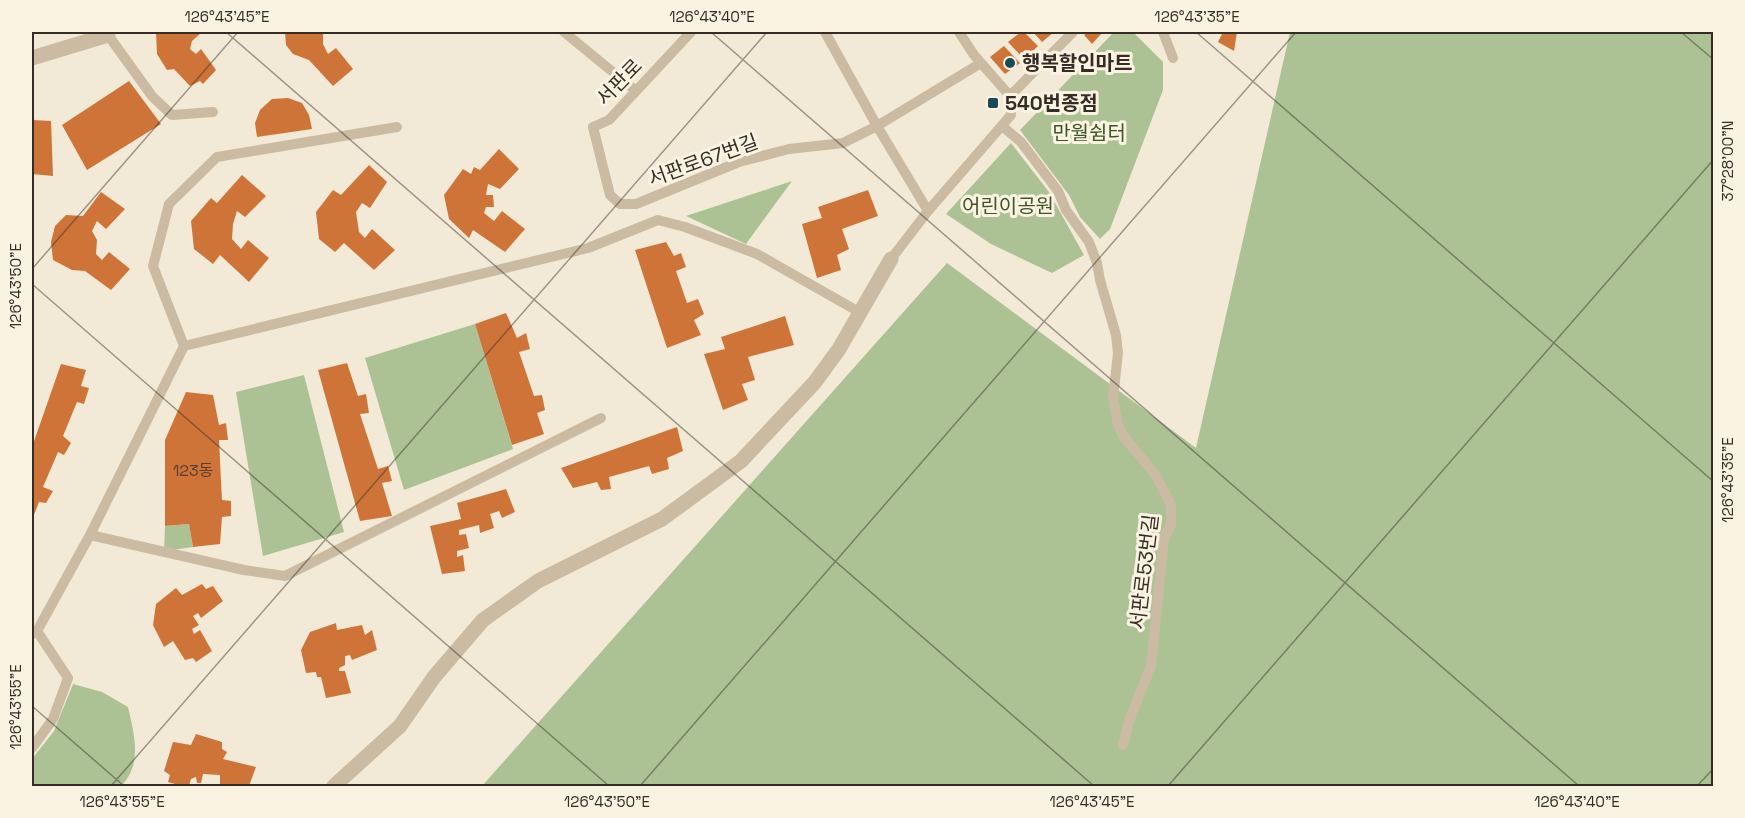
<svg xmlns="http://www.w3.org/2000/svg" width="1745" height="818" viewBox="0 0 1745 818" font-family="'Space Grotesk','Noto Sans KR',sans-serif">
<rect width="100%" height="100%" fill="#f2ead6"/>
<path fill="#acc295" d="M 1114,32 L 1133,32 L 1163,62 L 1163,90 L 1110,229 L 1100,239 L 1080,217 L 1069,195 L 1020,130 Z
M 1290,32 L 1713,32 L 1713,786 L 482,786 L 947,263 L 1196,448 Z
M 1011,143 L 1049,192 L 1084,255 L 1052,273 L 991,244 L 946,214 Z
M 792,181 L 746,244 L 686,216 Z
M 475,324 L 513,449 L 404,490 L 365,358 Z
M 304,375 L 344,532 L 263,556 L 236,392 Z
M 189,524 L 193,547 L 164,551 L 165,526 Z
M 73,684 L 102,692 L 128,707 C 134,734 143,764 121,786 L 32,786 L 32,759 L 54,731 Z"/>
<path fill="#cf7438" d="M 156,32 L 202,32 L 192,41 L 190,49 L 196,54 L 201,49 L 216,70 L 203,84 L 200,81 L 190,86 L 174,69 L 167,70 L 157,54 Z
M 285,32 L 323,32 L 323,44 L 328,54 L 336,48 L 353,69 L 333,86 L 309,60 L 293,54 L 286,45 Z
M 1021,32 L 1024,32 L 1038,46 L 1024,59 L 1008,42 Z
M 1033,32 L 1054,32 L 1042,42 Z
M 1088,32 L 1101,32 L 1102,33 L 1092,44 L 1084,35 Z
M 1223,32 L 1237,32 L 1234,51 L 1218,42 Z
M 1004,46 L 1020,63 L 1005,74 L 990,57 Z
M 129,81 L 161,124 L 87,170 L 62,125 Z
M 288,98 L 302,103 L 309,115 L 312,129 L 257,137 L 255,123 L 260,110 L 272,99 Z
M 32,120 L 51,121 L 53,176 L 32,174 Z
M 499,149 L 519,169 L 500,189 L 488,184 L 486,195 L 493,195 L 494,207 L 486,207 L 484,213 L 494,221 L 502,211 L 525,229 L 505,252 L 473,230 L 469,238 L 449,219 L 444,195 L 463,169 L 471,174 L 474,167 L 480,170 Z
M 369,165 L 387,182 L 370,208 L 362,203 L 356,212 L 359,232 L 365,238 L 372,229 L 395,250 L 374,270 L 344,243 L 335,252 L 319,239 L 316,212 L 333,190 L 341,195 Z
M 242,175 L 266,196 L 245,217 L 237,211 L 233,224 L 232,239 L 241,249 L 248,240 L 269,258 L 249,282 L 220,255 L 213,264 L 194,249 L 191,221 L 211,198 L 217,203 Z
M 868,190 L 878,216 L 842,229 L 849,249 L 837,255 L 841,270 L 817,278 L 802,224 L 822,218 L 818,207 Z
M 101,192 L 125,209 L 106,229 L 97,221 L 92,231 L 97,240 L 96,254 L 102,260 L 109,252 L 130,269 L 111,290 L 85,271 L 72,270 L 53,260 L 51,242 L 55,226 L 66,215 L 83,216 Z
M 666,242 L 674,256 L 681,253 L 686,267 L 676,271 L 687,303 L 698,299 L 704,314 L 694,320 L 701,335 L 667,348 L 635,250 Z
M 506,313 L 517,338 L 526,333 L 530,349 L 519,352 L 534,396 L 542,395 L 545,410 L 537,413 L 544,434 L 512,445 L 475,324 Z
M 785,316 L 794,345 L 748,357 L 755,380 L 742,384 L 748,400 L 723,410 L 704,354 L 725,349 L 721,337 Z
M 347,363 L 358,396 L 366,394 L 369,413 L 360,414 L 378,469 L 388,466 L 392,481 L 382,483 L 392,516 L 360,521 L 318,370 Z
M 61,364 L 86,370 L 81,386 L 89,388 L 84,404 L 77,402 L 63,436 L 71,443 L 64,455 L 58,452 L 43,487 L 53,491 L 46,503 L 39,502 L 32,520 L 32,447 Z
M 186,392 L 213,395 L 219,425 L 226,423 L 228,440 L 219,440 L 222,500 L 231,501 L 231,516 L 222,517 L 220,544 L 193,547 L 189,524 L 165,526 L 165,440 Z
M 677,427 L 683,451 L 667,458 L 669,469 L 652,474 L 649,466 L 609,477 L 611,489 L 601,490 L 597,482 L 573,488 L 561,468 Z
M 506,489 L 515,512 L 502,518 L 499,511 L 490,514 L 494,528 L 480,533 L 479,525 L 459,530 L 459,535 L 466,534 L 469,548 L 457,551 L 457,557 L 463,555 L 465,571 L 442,574 L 430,526 L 461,519 L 457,503 Z
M 202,584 L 206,589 L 213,586 L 223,601 L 201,618 L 198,613 L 193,616 L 199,625 L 192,629 L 194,634 L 200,630 L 212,651 L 196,662 L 193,658 L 185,660 L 173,641 L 164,647 L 153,625 L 156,604 L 176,588 L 182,595 Z
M 336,623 L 337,630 L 362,625 L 365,635 L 372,630 L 377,650 L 352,660 L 350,655 L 345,656 L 345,665 L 339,668 L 339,671 L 345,671 L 351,693 L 326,698 L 321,677 L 317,677 L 316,672 L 306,673 L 301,650 L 310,632 Z
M 196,734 L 222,742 L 222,749 L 227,752 L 223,759 L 256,767 L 249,786 L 220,786 L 220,775 L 203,774 L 201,783 L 197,783 L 196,777 L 191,779 L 189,786 L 174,786 L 175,784 L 168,782 L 170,775 L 164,771 L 173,742 L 191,745 Z"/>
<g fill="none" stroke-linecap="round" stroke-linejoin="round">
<path stroke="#cbbba2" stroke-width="10" d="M 107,32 L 108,35 L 152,96 L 172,115 L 213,112
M 564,32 L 636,91
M 691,32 L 609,120 L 593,127 L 610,195 L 620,204 L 636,204 L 739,162 L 789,149 L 843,143 L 877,126 L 981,63
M 825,32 L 877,126 L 928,211
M 959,32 L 974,55 L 1010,96
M 1163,32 L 1173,58
M 1002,126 L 1021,142 L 1058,191 L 1066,210 L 1089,242 L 1097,263 L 1100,280 L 1116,335 L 1118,353 L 1113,398 L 1118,425 L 1124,437 L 1155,474 L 1171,505 L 1171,525 L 1164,538 L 1151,666 L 1129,721 L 1123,745
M 891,259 L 928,211 L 1011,115 L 1010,96 L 1073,32
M 184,346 L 153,266 L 169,204 L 217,157 L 397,127
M 90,535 L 244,570 L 285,576 L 601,418
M 32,634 L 37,631 L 90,535 L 184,346 L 588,248 L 658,220 L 685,227 L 757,254 L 861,313
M 32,748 L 53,719 L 68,678 L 37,631"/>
<path stroke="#cbbba2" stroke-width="15" d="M 32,58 L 108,35
M 334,786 L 400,726 L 434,677 L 483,620 L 538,581 L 662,519 L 741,461 L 815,382 L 839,349 L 891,259"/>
</g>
<path fill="none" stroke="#352c25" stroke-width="1.5" stroke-opacity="0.45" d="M 226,32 L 1094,786M 711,32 L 1579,786M 1196,32 L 1714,482M 1681,32 L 1714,60M 32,269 L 238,32M 32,284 L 609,786M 32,706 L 124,786M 111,786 L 767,32M 640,786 L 1296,32M 1168,786 L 1714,159M 1697,786 L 1714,768"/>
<g fill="#184a59" stroke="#faf3e2" stroke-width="2">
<circle cx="1010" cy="63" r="6"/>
<rect x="987" y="97" width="12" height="12" rx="3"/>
</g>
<g text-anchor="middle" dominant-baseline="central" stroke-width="6" stroke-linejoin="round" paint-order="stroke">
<g font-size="16" fill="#5c3e2a">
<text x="193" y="470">123동</text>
</g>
<g font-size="20" font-weight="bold" fill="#352c25" stroke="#faf3e2" text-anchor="start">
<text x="1022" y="63">행복할인마트</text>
<text x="1005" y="103">540번종점</text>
</g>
<g font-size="20" fill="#352c25" stroke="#faf3e2">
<text transform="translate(619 82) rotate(-46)">서판로</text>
<text transform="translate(703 160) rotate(-20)">서판로67번길</text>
<text transform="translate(1144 572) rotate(-83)">서판로53번길</text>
</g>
<g font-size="20" fill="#3d5527" stroke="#faf3e2">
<text x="1089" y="133">만월쉼터</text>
<text x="1008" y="206">어린이공원</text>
</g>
</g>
<rect width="1745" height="818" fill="none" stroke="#faf3e2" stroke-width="66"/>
<rect x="33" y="33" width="1679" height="752" fill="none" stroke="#352c25" stroke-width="2"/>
<g font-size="15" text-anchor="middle" fill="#352c25">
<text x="227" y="22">126°43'45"E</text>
<text x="712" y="22">126°43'40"E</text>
<text x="1197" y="22">126°43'35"E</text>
<text transform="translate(1728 161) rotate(-90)" y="5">37°28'00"N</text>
<text transform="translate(16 286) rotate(-90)" y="5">126°43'50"E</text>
<text transform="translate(1728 480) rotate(-90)" y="5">126°43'35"E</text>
<text transform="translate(16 707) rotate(-90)" y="5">126°43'55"E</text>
<text x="122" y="807">126°43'55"E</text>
<text x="607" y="807">126°43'50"E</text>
<text x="1092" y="807">126°43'45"E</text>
<text x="1577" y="807">126°43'40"E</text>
</g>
</svg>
